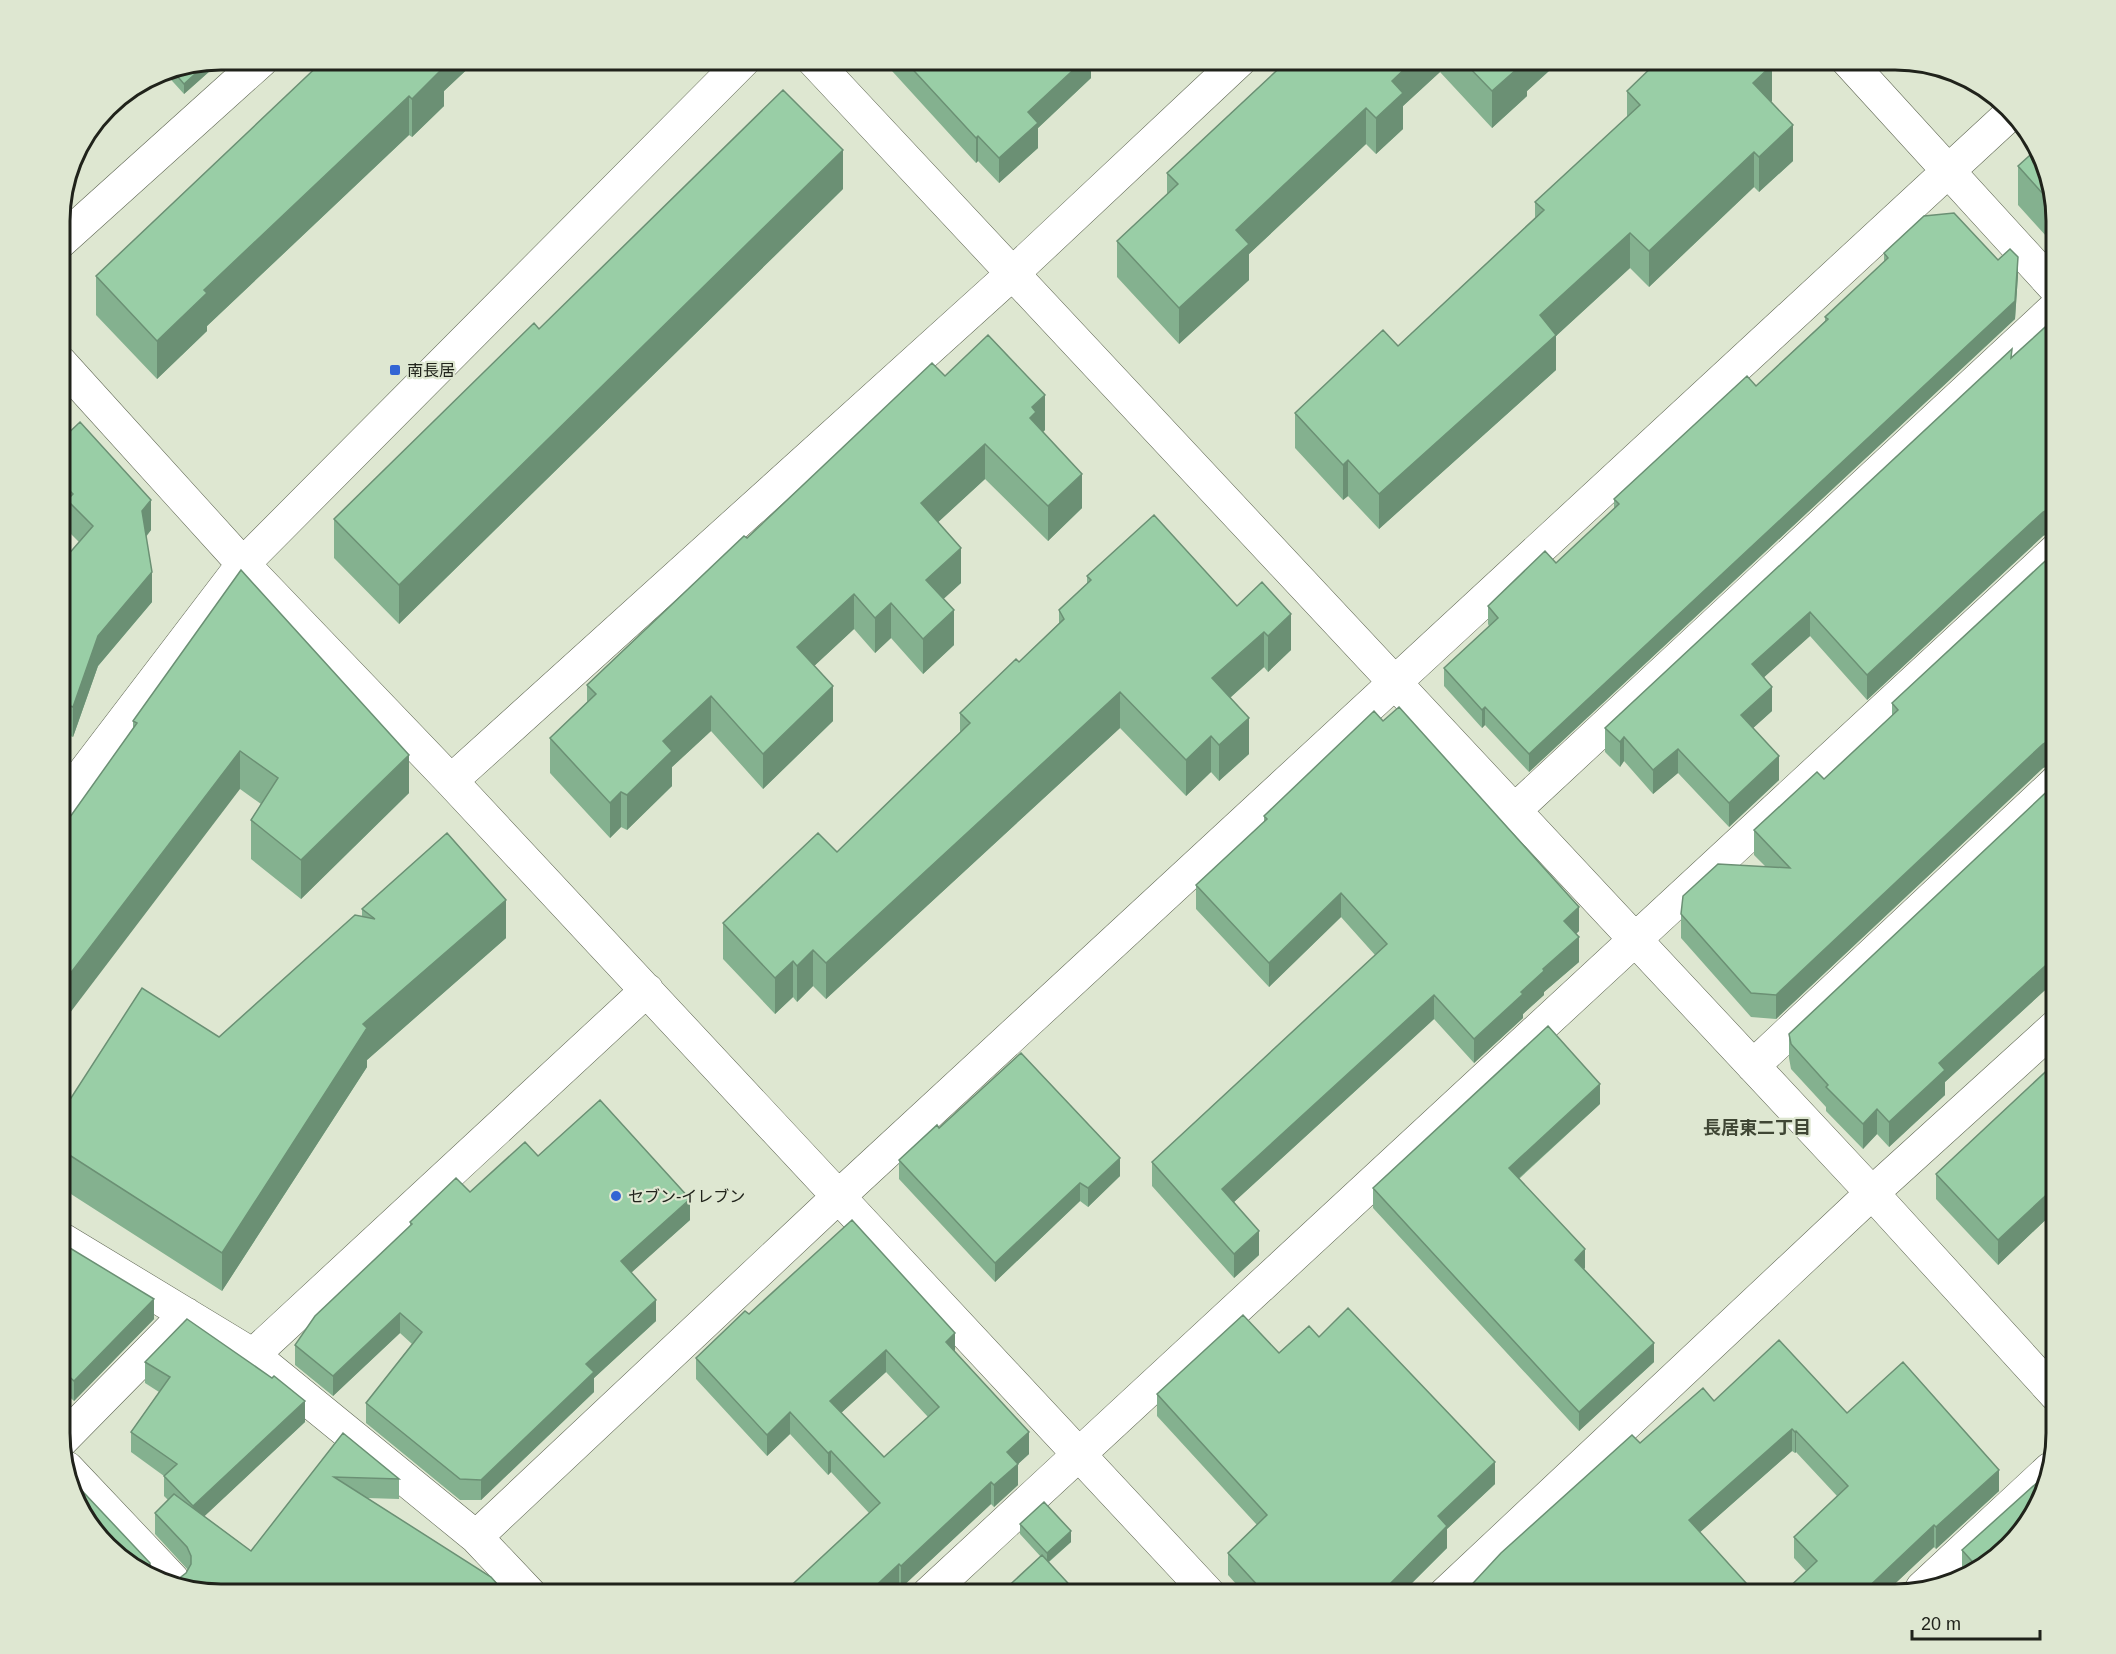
<svg xmlns="http://www.w3.org/2000/svg" width="2116" height="1654" viewBox="0 0 2116 1654" font-family="Arial,'Noto Sans JP',sans-serif">
<rect width="100%" height="100%" fill="#dee7d1"/>
<g fill="none" stroke-linecap="round" stroke-linejoin="round">
<g stroke="#5f6653" stroke-width="34">
<path id="minor" d="M 813,60 L 1872,1193 L 2056,1395
M 1847,60 L 2056,289
M 60,242 L 262,60
M 60,362 L 243,564 L 451,781 L 1209,1594
M 451,781 L 1012,274 L 1240,60
M 60,804 L 243,564 L 744,60
M 1515,810 L 2056,307
M 1753,1066 L 2056,782
M 60,1238 L 253,1355 L 476,1537 L 530,1594
M 253,1355 L 647,990
M 60,1442 L 186,1314
M 67,1468 L 173,1580 L 168,1585
M 476,1537 L 839,1196 L 2010,114
M 1922,1588 L 2050,1469
M 928,1594 L 2056,550
M 1445,1594 L 1872,1193 L 2056,1026"/>
</g>
<use href="#minor" stroke="#fff" stroke-width="33"/>
</g>
<path fill="#84b18f" fill-rule="evenodd" d="M 324,60 L 477,60 L 444,91 L 444,106 L 412,137 L 409,135 L 207,326 L 207,331 L 157,379 L 96,315 L 96,276 Z
M 882,60 L 1091,60 L 1091,78 L 1038,128 L 1038,148 L 999,183 L 978,161 L 976,163 Z
M 1288,60 L 1561,60 L 1527,91 L 1527,96 L 1492,128 L 1440,72 L 1403,106 L 1403,129 L 1376,154 L 1366,144 L 1249,254 L 1249,280 L 1179,344 L 1117,277 L 1117,241 L 1167,194 L 1167,173 Z
M 211,62 L 211,70 L 184,94 L 164,72 Z
M 1627,91 L 1772,101 L 1771,102 L 1793,161 L 1759,192 L 1754,187 L 1649,287 L 1630,268 L 1556,336 L 1556,370 L 1379,529 L 1348,496 L 1343,500 L 1295,448 L 1295,413 L 1398,346 L 1535,218 L 1535,202 L 1627,117 Z
M 2039,151 L 2056,221 L 2056,247 L 2018,205 L 2018,166 Z
M 843,189 L 399,624 L 334,558 L 334,519 L 539,329 Z
M 1884,253 L 1998,260 L 2018,275 L 2015,319 L 1529,772 L 1485,725 L 1482,728 L 1444,686 L 1444,668 L 1489,626 L 1488,624 L 1488,606 L 1556,563 L 1614,509 L 1614,499 L 1756,386 L 1825,321 L 1825,317 L 1884,262 Z
M 2056,322 L 2056,532 L 2051,532 L 2043,536 L 1867,700 L 1810,636 L 1764,677 L 1772,711 L 1753,728 L 1779,780 L 1729,827 L 1678,773 L 1653,794 L 1624,761 L 1620,767 L 1605,752 L 1605,728 L 2012,358 Z
M 945,376 L 1045,430 L 1043,432 L 1082,508 L 1048,541 L 985,479 L 938,522 L 961,583 L 943,599 L 954,645 L 923,674 L 891,638 L 875,653 L 854,629 L 814,666 L 833,721 L 763,789 L 711,731 L 672,767 L 672,786 L 627,830 L 621,827 L 610,838 L 550,773 L 550,738 L 587,702 L 587,685 L 747,538 Z
M 60,441 L 151,530 L 146,537 L 152,602 L 98,666 L 73,737 L 60,732 L 60,564 L 79,542 L 67,530 L 67,517 L 60,511 Z
M 2056,551 L 2056,764 L 2052,764 L 2043,768 L 1776,1019 L 1751,1017 L 1681,938 L 1681,914 L 1766,867 L 1754,855 L 1754,830 L 1824,779 L 1892,716 L 1892,703 Z
M 1087,576 L 1237,606 L 1291,650 L 1268,672 L 1264,667 L 1230,698 L 1249,754 L 1219,781 L 1211,772 L 1186,796 L 1120,728 L 826,999 L 813,986 L 797,1002 L 793,997 L 775,1014 L 723,959 L 723,923 L 837,852 L 960,733 L 960,713 L 1019,662 L 1059,623 L 1059,610 L 1087,585 Z
M 133,721 L 409,793 L 301,899 L 251,859 L 251,820 L 261,804 L 240,789 L 133,729 Z
M 2056,783 L 2056,980 L 1945,1082 L 1945,1095 L 1889,1147 L 1877,1134 L 1863,1149 L 1826,1111 L 1826,1107 L 1791,1069 L 1789,1058 L 1789,1034 Z
M 1264,816 L 1579,931 L 1576,934 L 1579,962 L 1544,992 L 1544,995 L 1523,1014 L 1523,1018 L 1474,1063 L 1434,1019 L 1234,1202 L 1259,1255 L 1234,1278 L 1152,1186 L 1152,1162 L 1375,955 L 1341,917 L 1269,987 L 1196,909 L 1196,885 L 1264,822 Z
M 362,909 L 506,938 L 367,1060 L 367,1067 L 222,1291 L 60,1187 L 60,1115 L 219,1037 L 362,916 Z
M 2056,1062 L 2056,1210 L 1998,1265 L 1936,1199 L 1936,1174 Z
M 1600,1104 L 1519,1179 L 1585,1268 L 1584,1269 L 1654,1362 L 1579,1431 L 1373,1208 L 1373,1188 Z
M 939,1128 L 1120,1176 L 1088,1207 L 1080,1201 L 995,1282 L 899,1179 L 899,1160 Z
M 538,1156 L 690,1220 L 631,1272 L 656,1321 L 594,1378 L 594,1392 L 481,1500 L 460,1500 L 366,1423 L 366,1403 L 412,1344 L 400,1333 L 333,1396 L 295,1365 L 295,1345 L 410,1226 L 410,1222 L 470,1192 Z
M 60,1242 L 154,1319 L 74,1401 L 60,1388 Z
M 749,1314 L 955,1352 L 1029,1454 L 1018,1464 L 1018,1485 L 994,1507 L 991,1504 L 901,1588 L 899,1586 L 869,1513 L 831,1472 L 828,1475 L 790,1434 L 767,1456 L 696,1379 L 696,1358 ZM 886,1372 L 928,1417 L 884,1457 L 841,1413 Z
M 1319,1337 L 1495,1484 L 1447,1529 L 1447,1548 L 1401,1594 L 1245,1594 L 1228,1575 L 1228,1553 L 1257,1525 L 1157,1416 L 1157,1394 L 1279,1353 Z
M 145,1362 L 305,1422 L 204,1516 L 251,1551 L 343,1433 L 399,1479 L 399,1499 L 367,1498 L 506,1594 L 221,1594 L 173,1583 L 186,1573 L 188,1570 L 155,1534 L 155,1513 L 168,1500 L 164,1496 L 164,1476 L 131,1452 L 131,1432 L 159,1392 L 145,1383 Z
M 1714,1401 L 1847,1413 L 1999,1491 L 1936,1549 L 1934,1547 L 1884,1594 L 1782,1594 L 1806,1571 L 1794,1558 L 1794,1537 L 1837,1496 L 1796,1452 L 1795,1453 L 1792,1451 L 1700,1532 L 1463,1594 L 1640,1443 Z
M 1020,1524 L 1071,1542 L 1049,1562 L 1041,1557 L 1020,1534 Z
M 2022,1531 L 1965,1577 L 1963,1578 L 1962,1577 L 1962,1550 Z"/>
<path fill="#6b9074" d="M 437,60 L 477,60 L 444,91 L 444,106 L 412,137 L 412,99 Z
M 1084,60 L 1091,60 L 1091,78 L 1038,128 L 1038,148 L 999,183 L 999,158 L 1028,112 Z
M 1414,60 L 1440,60 L 1440,72 L 1403,106 L 1403,129 L 1376,154 L 1376,118 L 1392,81 Z
M 1525,60 L 1561,60 L 1527,91 L 1527,96 L 1492,128 L 1492,91 Z
M 211,62 L 211,70 L 184,94 L 184,84 L 207,63 Z
M 1772,65 L 1772,101 L 1753,118 L 1753,83 Z
M 409,96 L 409,135 L 207,326 L 207,331 L 157,379 L 157,341 L 204,290 Z
M 1366,108 L 1366,144 L 1249,254 L 1249,280 L 1179,344 L 1179,308 L 1236,230 Z
M 1793,125 L 1793,161 L 1759,192 L 1759,157 Z
M 978,136 L 978,161 L 976,163 L 976,138 Z
M 843,150 L 843,189 L 399,624 L 399,585 Z
M 1754,152 L 1754,187 L 1649,287 L 1649,251 Z
M 1630,233 L 1630,268 L 1556,336 L 1556,370 L 1379,529 L 1379,494 L 1540,315 Z
M 2018,257 L 2018,275 L 2015,319 L 1529,772 L 1529,754 Z
M 1045,395 L 1045,430 L 1036,438 L 1030,418 L 1032,407 Z
M 985,444 L 985,479 L 921,538 L 921,503 Z
M 1348,460 L 1348,496 L 1343,500 L 1343,465 Z
M 1082,474 L 1082,508 L 1048,541 L 1048,506 Z
M 151,500 L 151,530 L 142,541 L 142,511 Z
M 2051,508 L 2051,532 L 2043,536 L 1867,700 L 1867,675 L 2043,512 Z
M 961,548 L 961,583 L 926,615 L 926,580 Z
M 152,572 L 152,602 L 98,666 L 73,737 L 73,707 L 98,636 Z
M 854,594 L 854,629 L 797,682 L 797,647 Z
M 891,603 L 891,638 L 875,653 L 875,618 Z
M 954,610 L 954,645 L 923,674 L 923,639 Z
M 1810,612 L 1810,636 L 1752,688 L 1752,664 Z
M 1291,614 L 1291,650 L 1268,672 L 1268,636 Z
M 1264,632 L 1264,667 L 1212,714 L 1212,678 Z
M 833,686 L 833,721 L 763,789 L 763,754 Z
M 1772,687 L 1772,711 L 1741,739 L 1741,715 Z
M 1120,692 L 1120,728 L 826,999 L 826,963 Z
M 711,696 L 711,731 L 672,767 L 672,786 L 627,830 L 627,795 L 663,741 Z
M 1485,707 L 1485,725 L 1482,728 L 1482,710 Z
M 1249,718 L 1249,754 L 1219,781 L 1219,745 Z
M 1211,736 L 1211,772 L 1186,796 L 1186,760 Z
M 1624,737 L 1624,761 L 1620,767 L 1620,742 Z
M 2052,739 L 2052,764 L 2043,768 L 1776,1019 L 1776,995 L 2043,744 Z
M 1678,749 L 1678,773 L 1653,794 L 1653,770 Z
M 240,751 L 240,789 L 60,1026 L 60,987 Z
M 409,755 L 409,793 L 301,899 L 301,860 Z
M 1779,756 L 1779,780 L 1729,827 L 1729,803 Z
M 621,792 L 621,827 L 610,838 L 610,803 Z
M 1341,893 L 1341,917 L 1269,987 L 1269,963 Z
M 506,900 L 506,938 L 367,1060 L 367,1067 L 222,1291 L 222,1253 L 363,1024 Z
M 1579,907 L 1579,931 L 1564,945 L 1564,921 Z
M 1579,937 L 1579,962 L 1544,992 L 1544,995 L 1523,1014 L 1523,1018 L 1474,1063 L 1474,1039 L 1543,969 Z
M 813,950 L 813,986 L 797,1002 L 797,966 Z
M 2056,956 L 2056,980 L 1945,1082 L 1945,1095 L 1889,1147 L 1889,1122 L 1939,1063 Z
M 793,961 L 793,997 L 775,1014 L 775,978 Z
M 1434,995 L 1434,1019 L 1222,1213 L 1222,1189 Z
M 1600,1084 L 1600,1104 L 1509,1187 L 1509,1168 Z
M 1877,1109 L 1877,1134 L 1863,1149 L 1863,1124 Z
M 1120,1158 L 1120,1176 L 1088,1207 L 1088,1188 Z
M 1080,1183 L 1080,1201 L 995,1282 L 995,1263 Z
M 2056,1186 L 2056,1210 L 1998,1265 L 1998,1240 Z
M 690,1199 L 690,1220 L 621,1282 L 621,1261 Z
M 1259,1231 L 1259,1255 L 1234,1278 L 1234,1254 Z
M 1585,1249 L 1585,1268 L 1575,1279 L 1575,1260 Z
M 154,1299 L 154,1319 L 74,1401 L 74,1381 Z
M 656,1300 L 656,1321 L 594,1378 L 594,1392 L 481,1500 L 481,1480 L 586,1364 Z
M 400,1313 L 400,1333 L 333,1396 L 333,1376 Z
M 955,1333 L 955,1355 L 946,1342 Z
M 1654,1343 L 1654,1362 L 1579,1431 L 1579,1412 Z
M 886,1350 L 886,1372 L 830,1423 L 830,1401 Z
M 305,1401 L 305,1422 L 193,1527 L 193,1506 Z
M 790,1412 L 790,1434 L 767,1456 L 767,1435 Z
M 1792,1429 L 1792,1451 L 1689,1542 L 1689,1520 Z
M 1796,1431 L 1796,1452 L 1795,1453 L 1795,1432 Z
M 1029,1432 L 1029,1454 L 1018,1464 L 1018,1485 L 994,1507 L 994,1485 L 1007,1452 Z
M 831,1451 L 831,1472 L 828,1475 L 828,1453 Z
M 1495,1462 L 1495,1484 L 1447,1529 L 1447,1548 L 1401,1594 L 1380,1594 L 1438,1516 Z
M 1999,1470 L 1999,1491 L 1936,1549 L 1936,1527 Z
M 991,1482 L 991,1504 L 901,1588 L 901,1566 Z
M 1934,1525 L 1934,1547 L 1884,1594 L 1861,1594 Z
M 1071,1531 L 1071,1542 L 1047,1563 L 1047,1553 Z
M 899,1564 L 899,1586 L 890,1594 L 867,1594 Z
M 315,1586 L 315,1594 L 309,1594 Z"/>
<path fill="#99cea6" stroke="#6b9074" stroke-width="1.5" fill-rule="evenodd" d="M 324,60 L 438,60 L 444,67 L 412,99 L 409,96 L 204,290 L 207,293 L 157,341 L 96,276 Z
M 904,60 L 1084,60 L 1028,112 L 1038,123 L 999,158 L 978,136 L 976,138 Z
M 1288,60 L 1414,60 L 1392,81 L 1403,93 L 1376,118 L 1366,108 L 1236,230 L 1249,244 L 1179,308 L 1117,241 L 1178,184 L 1167,173 Z
M 1462,60 L 1527,60 L 1492,91 Z
M 1659,60 L 1767,60 L 1772,65 L 1753,83 L 1793,125 L 1759,157 L 1754,152 L 1649,251 L 1630,233 L 1540,315 L 1556,335 L 1379,494 L 1348,460 L 1343,465 L 1295,413 L 1383,330 L 1398,346 L 1544,210 L 1535,202 L 1640,105 L 1627,91 Z
M 207,63 L 184,84 L 172,70 Z
M 783,90 L 843,150 L 399,585 L 334,519 L 534,323 L 539,329 Z
M 2038,148 L 2039,151 L 2052,204 L 2018,166 Z
M 1954,213 L 1998,260 L 2010,249 L 2018,257 L 2015,301 L 1529,754 L 1485,707 L 1482,710 L 1444,668 L 1498,618 L 1488,606 L 1545,551 L 1556,563 L 1619,504 L 1614,499 L 1747,376 L 1756,386 L 1828,319 L 1825,317 L 1888,258 L 1884,253 L 1924,216 Z
M 2054,319 L 2056,322 L 2056,508 L 2051,508 L 2043,512 L 1867,675 L 1810,612 L 1752,664 L 1772,687 L 1741,715 L 1779,756 L 1729,803 L 1678,749 L 1653,770 L 1624,737 L 1620,742 L 1605,728 L 2012,349 L 2011,358 Z
M 988,335 L 1045,395 L 1032,407 L 1036,412 L 1030,418 L 1082,474 L 1048,506 L 985,444 L 921,503 L 961,548 L 926,580 L 954,610 L 923,639 L 891,603 L 875,618 L 854,594 L 797,647 L 833,686 L 763,754 L 711,696 L 663,741 L 672,751 L 627,795 L 621,792 L 610,803 L 550,738 L 596,694 L 587,685 L 744,536 L 747,538 L 932,363 L 945,376 Z
M 80,422 L 151,500 L 142,511 L 152,572 L 98,636 L 73,707 L 60,702 L 60,564 L 93,526 L 67,500 L 73,494 L 60,481 L 60,441 Z
M 1154,515 L 1237,606 L 1262,582 L 1291,614 L 1268,636 L 1264,632 L 1212,678 L 1249,718 L 1219,745 L 1211,736 L 1186,760 L 1120,692 L 826,963 L 813,950 L 797,966 L 793,961 L 775,978 L 723,923 L 818,833 L 837,852 L 970,723 L 960,713 L 1016,659 L 1019,662 L 1064,619 L 1059,610 L 1091,580 L 1087,576 Z
M 2056,551 L 2056,740 L 2052,739 L 2043,744 L 1776,995 L 1751,993 L 1681,914 L 1683,896 L 1718,864 L 1790,868 L 1754,830 L 1817,772 L 1824,779 L 1898,710 L 1892,703 Z
M 241,570 L 409,755 L 301,860 L 251,820 L 278,778 L 240,751 L 60,987 L 60,831 L 137,723 L 133,721 Z
M 1399,707 L 1579,907 L 1564,921 L 1579,937 L 1543,969 L 1544,971 L 1521,992 L 1523,994 L 1474,1039 L 1434,995 L 1222,1189 L 1259,1231 L 1234,1254 L 1152,1162 L 1387,944 L 1341,893 L 1269,963 L 1196,885 L 1267,819 L 1264,816 L 1374,711 L 1383,721 Z
M 2056,783 L 2056,956 L 1939,1063 L 1945,1070 L 1889,1122 L 1877,1109 L 1863,1124 L 1826,1087 L 1828,1085 L 1791,1044 L 1789,1034 Z
M 447,833 L 506,900 L 363,1024 L 367,1028 L 222,1253 L 60,1149 L 60,1115 L 142,988 L 219,1037 L 355,915 L 375,919 L 362,909 Z
M 1548,1026 L 1600,1084 L 1509,1168 L 1585,1249 L 1575,1260 L 1654,1343 L 1579,1412 L 1373,1188 Z
M 1021,1053 L 1120,1158 L 1088,1188 L 1080,1183 L 995,1263 L 899,1160 L 937,1125 L 939,1128 Z
M 2056,1062 L 2056,1186 L 1998,1240 L 1936,1174 Z
M 600,1100 L 690,1199 L 621,1261 L 656,1300 L 586,1364 L 594,1372 L 481,1480 L 460,1479 L 366,1403 L 422,1332 L 400,1313 L 333,1376 L 295,1345 L 315,1316 L 412,1224 L 410,1222 L 456,1178 L 470,1192 L 525,1142 L 538,1156 Z
M 852,1220 L 955,1333 L 946,1342 L 1029,1432 L 1007,1452 L 1018,1464 L 994,1485 L 991,1482 L 901,1566 L 899,1564 L 867,1594 L 782,1594 L 880,1503 L 831,1451 L 828,1453 L 790,1412 L 767,1435 L 696,1358 L 745,1311 L 749,1314 ZM 886,1350 L 939,1407 L 884,1457 L 830,1401 Z
M 60,1242 L 154,1299 L 74,1381 L 60,1368 Z
M 1348,1308 L 1495,1462 L 1438,1516 L 1447,1526 L 1380,1594 L 1254,1594 L 1260,1588 L 1228,1553 L 1267,1515 L 1157,1394 L 1243,1315 L 1279,1353 L 1309,1326 L 1319,1337 Z
M 187,1319 L 272,1378 L 274,1376 L 305,1401 L 193,1506 L 164,1476 L 177,1464 L 131,1432 L 170,1377 L 145,1362 Z
M 1779,1340 L 1847,1413 L 1903,1362 L 1999,1470 L 1936,1527 L 1934,1525 L 1861,1594 L 1782,1594 L 1817,1561 L 1794,1537 L 1848,1486 L 1796,1431 L 1795,1432 L 1792,1429 L 1689,1520 L 1756,1594 L 1463,1594 L 1501,1553 L 1632,1435 L 1640,1443 L 1703,1388 L 1714,1401 Z
M 343,1433 L 399,1479 L 334,1477 L 491,1577 L 506,1594 L 325,1594 L 315,1586 L 309,1594 L 221,1594 L 169,1585 L 165,1583 L 173,1583 L 186,1573 L 191,1564 L 191,1556 L 187,1547 L 155,1513 L 174,1494 L 251,1551 Z
M 2050,1471 L 2047,1485 L 2022,1531 L 1978,1568 L 1962,1550 Z
M 70,1478 L 150,1563 L 150,1570 L 154,1577 L 123,1560 L 77,1504 Z
M 1044,1502 L 1071,1531 L 1047,1553 L 1020,1524 Z
M 1042,1555 L 1078,1594 L 1000,1594 Z"/>
<g fill="#3365d4" stroke="#dee7d1" stroke-width="2">
<rect x="389" y="364" width="12" height="12" rx="3"/>
<circle cx="616" cy="1196" r="6"/>
</g>
<g text-anchor="middle" dominant-baseline="central" stroke-width="4.5" stroke-linejoin="round" paint-order="stroke">
<g font-size="16" fill="#20231b" stroke="#dee7d1" text-anchor="start">
<text x="407" y="370">南長居</text>
<text x="628" y="1196">セブン-イレブン</text>
</g>
<g font-size="18" font-weight="bold" fill="#3f4634" stroke="#dee7d1">
<text x="1757" y="1128">長居東二丁目</text>
</g>
</g>
<path d="M0 0H2116V1654H0ZM221 70H1895A151 151 0 0 1 2046 221V1433A151 151 0 0 1 1895 1584H221A151 151 0 0 1 70 1433V221A151 151 0 0 1 221 70Z" fill="#dee7d1" fill-rule="evenodd"/>
<path fill="none" stroke="#20231b" stroke-width="3" d="M221 70H1895A151 151 0 0 1 2046 221V1433A151 151 0 0 1 1895 1584H221A151 151 0 0 1 70 1433V221A151 151 0 0 1 221 70Z"/>
<path d="M1912 1630v9h128v-9" fill="none" stroke="#20231b" stroke-width="3"/>
<text x="1921" y="1630" font-size="18" fill="#20231b" stroke="#dee7d1" stroke-width="4.5" paint-order="stroke">20 m</text>
</svg>
